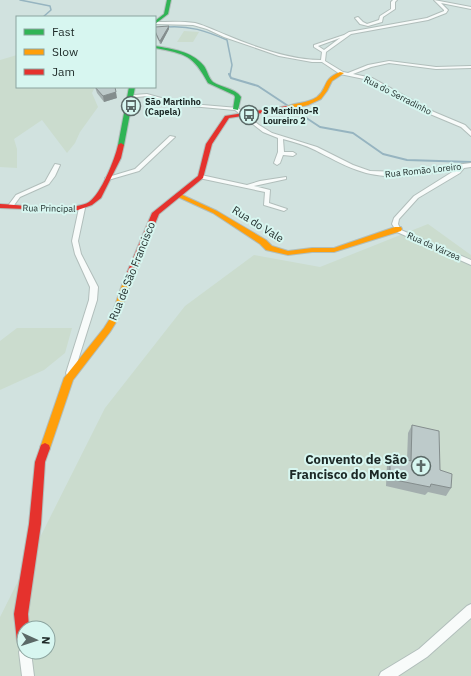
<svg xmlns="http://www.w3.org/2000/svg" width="471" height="676" viewBox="0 0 471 676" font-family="'IBM Plex Sans',sans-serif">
<rect width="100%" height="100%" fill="#d1e2df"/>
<path fill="#cbdcce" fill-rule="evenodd" d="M 184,31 L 199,32 L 193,42 L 177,42 Z
M 17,55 L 17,87 L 95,87 L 92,93 L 98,107 L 80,132 L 75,143 L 67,153 L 42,120 L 14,139 L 17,149 L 17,168 L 0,167 L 0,60 Z
M 428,224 L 471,255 L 471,676 L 0,676 L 0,617 L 105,408 L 185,306 L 254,255 L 320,267 ZM 24,628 L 48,628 L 48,652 L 24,652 Z
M 17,328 L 72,328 L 65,353 L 44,370 L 0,390 L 0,341 Z"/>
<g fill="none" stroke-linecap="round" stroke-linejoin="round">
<path stroke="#96b4c0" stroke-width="1.5" d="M 20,0 L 50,6 L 51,10 L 43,17
M 166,27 C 189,25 206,31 227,40 L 232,65 L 230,75"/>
<path stroke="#96b4c0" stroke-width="2" d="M 229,74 L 231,78 L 258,86 L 320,127 L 353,133 L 383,154 L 407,160 L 471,162"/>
<g stroke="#b1bebb" stroke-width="2">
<path id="street" d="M 393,0 L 397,0 L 395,2 L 395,9 L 383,17 L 382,22 L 368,26 L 360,24 L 355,18 L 358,17 L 363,22 L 367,24 L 379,20 L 380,16 L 391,9 L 391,2 Z
M 434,0 L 471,7 L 471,9 L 441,3 L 448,10 L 446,13 L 428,20 L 351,34 L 326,52 L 325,61 L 343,72 L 348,73 L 368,65 L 389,61 L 436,67 L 471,66 L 471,68 L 436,69 L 389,63 L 371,67 L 353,74 L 372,78 L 434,112 L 465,125 L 471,131 L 471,136 L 461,127 L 430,114 L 369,80 L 340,74 L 322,62 L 312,62 L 279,56 L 224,37 L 207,29 L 193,25 L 155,24 L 155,22 C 168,22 182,21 195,23 C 206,26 216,31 226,35 C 255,47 290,60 321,60 L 322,52 L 314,47 L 314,45 L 344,35 L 349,32 L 427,18 L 444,11 L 444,10 ZM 340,38 L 324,50 L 318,46 Z
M 147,94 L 179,103 L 238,108 L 259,125 L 272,133 L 317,147 L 353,165 L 370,171 L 402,172 L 471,163 L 471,167 L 464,168 L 460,173 L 418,198 L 399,219 L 398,224 L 401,230 L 471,260 L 471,265 L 397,232 L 392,224 L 394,218 L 414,196 L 457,169 C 425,174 388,182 357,170 C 342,165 329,157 315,150 C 305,145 294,142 283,139 L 284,152 L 293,152 L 296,154 L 293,156 L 283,155 L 280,163 L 277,165 L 274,163 L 278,152 L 278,138 L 263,132 L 235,110 L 179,105 L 147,96 L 137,97 L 130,100 L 128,99 L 134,95 Z
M 170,136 L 175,137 L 139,171 L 108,180 L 105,178 L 135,169 Z
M 55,164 L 60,165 L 55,176 L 49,184 L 20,197 L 12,208 L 8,208 L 7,207 L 16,195 L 45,182 Z
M 201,175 L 247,185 L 260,181 L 286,177 L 286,179 L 254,186 L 270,190 L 269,203 L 287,209 L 284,211 L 264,205 L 265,192 L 199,178 L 198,177 Z
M 82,206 L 85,208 L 78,241 L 81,254 L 98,287 L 97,300 L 74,373 L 73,375 L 67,375 L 66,373 L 89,300 L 90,287 L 75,254 L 72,241 L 79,208 Z
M 471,604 L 471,618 L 427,657 L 398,676 L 379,676 L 381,672 L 419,649 L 467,606 Z
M 24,646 L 24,652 L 31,652 L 34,676 L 22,676 L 19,652 L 21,648 Z"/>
</g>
<g stroke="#b1bebb" stroke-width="2">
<path id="fast" d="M 167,0 L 171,0 L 168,14 L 155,24 L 155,21 L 164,14 Z
M 155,46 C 172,49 192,51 204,66 C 207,70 209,79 213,82 C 222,88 235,88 241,97 L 238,110 L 233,109 L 235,97 L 234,95 L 208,83 C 193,55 186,54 155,48 Z
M 129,87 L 135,87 L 124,145 L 121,147 L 118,145 Z"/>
</g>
<g stroke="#b1bebb" stroke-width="2">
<path id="slow" d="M 340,72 L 344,73 L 332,81 L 327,91 L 321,99 L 308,105 L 287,110 L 284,108 C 294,102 307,104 317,97 C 329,87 321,80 340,72 Z
M 178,193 L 217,211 L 266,240 L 272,246 L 288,251 L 312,248 L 334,248 L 395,227 L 401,227 L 402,229 L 401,231 L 334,252 L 312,252 L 288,255 L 266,250 L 260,244 L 213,213 L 176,196 L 175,195 Z
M 127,279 L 131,282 L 118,319 L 110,332 L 73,380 L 50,448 L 49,451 L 45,453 L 41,451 L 40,448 L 64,378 L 104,328 L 111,317 L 123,282 Z"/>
</g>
<g stroke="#b1bebb" stroke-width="2">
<path id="jam" d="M 287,106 L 289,107 L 289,109 L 229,118 L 212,144 L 203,178 L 159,214 L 131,282 L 130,284 L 124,284 L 123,282 L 152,213 L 198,176 L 206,144 L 225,116 Z
M 121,143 L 124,145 L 121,158 L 101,198 L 92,205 L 75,211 L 0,208 L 0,204 C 21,205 73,212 89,202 C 101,194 115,159 118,145 Z
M 45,443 L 49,445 L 50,448 L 45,462 L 41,524 L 28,614 L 29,628 L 24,628 L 24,648 L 19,646 L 17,641 L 14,614 L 29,524 L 35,462 L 41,445 Z"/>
</g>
<use href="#street" fill="#f8fbfa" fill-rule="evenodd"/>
<use href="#fast" fill="#30b455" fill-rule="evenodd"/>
<use href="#slow" fill="#ff9f0a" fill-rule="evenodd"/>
<use href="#jam" fill="#e5322d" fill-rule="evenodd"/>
</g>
<path fill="#a3aeae" d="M 155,27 L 169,29 L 161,44 L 160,44 L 155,33 Z
M 95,87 L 117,98 L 104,102 L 97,93 Z
M 412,425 L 451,488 L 446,496 L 428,492 L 425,495 L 386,486 L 387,464 L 390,456 L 407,460 L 408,433 Z"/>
<path fill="#848d8d" d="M 169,26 L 169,29 L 161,44 L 160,41 Z
M 116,92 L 117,98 L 104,102 L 103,96 Z"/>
<path fill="#bdcaca" stroke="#848d8d" d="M 169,26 L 160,41 L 159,40 L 155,31 L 155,27 Z
M 95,87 L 115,87 L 116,92 L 103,96 Z
M 412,425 L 439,431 L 440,470 L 452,474 L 451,488 L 431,484 L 430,487 L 390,479 L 390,456 L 411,461 Z"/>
<defs>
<g id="bus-ring" transform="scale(1)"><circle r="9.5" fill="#d7f6f0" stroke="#5b6967" stroke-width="1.5"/><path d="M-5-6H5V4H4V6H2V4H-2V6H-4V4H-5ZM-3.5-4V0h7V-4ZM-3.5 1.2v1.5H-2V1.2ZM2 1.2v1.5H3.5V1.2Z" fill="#5b6967"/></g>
<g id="church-ring" transform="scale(1)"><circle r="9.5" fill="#d7f6f0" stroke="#5b6967" stroke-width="1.5"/><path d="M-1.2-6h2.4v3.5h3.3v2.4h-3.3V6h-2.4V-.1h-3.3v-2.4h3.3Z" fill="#5b6967"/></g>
</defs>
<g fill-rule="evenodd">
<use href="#bus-ring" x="131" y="106"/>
<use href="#bus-ring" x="249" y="115"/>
<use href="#church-ring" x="421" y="466"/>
</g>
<g text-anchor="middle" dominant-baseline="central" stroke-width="4" stroke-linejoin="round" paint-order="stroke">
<g font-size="9" fill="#1c2826" stroke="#d7f6f0">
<text transform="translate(398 95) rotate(27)">Rua do Serradinho</text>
<text transform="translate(423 170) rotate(-6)">Rua Romão Loreiro</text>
<text transform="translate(49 208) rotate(1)">Rua Principal</text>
<text transform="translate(434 246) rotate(24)">Rua da Várzea</text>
</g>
<g font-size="9" font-weight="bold" fill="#1c2826" stroke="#d7f6f0" text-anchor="start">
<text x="145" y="101">São Martinho<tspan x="145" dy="10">(Capela)</tspan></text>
<text x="263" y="110">S Martinho-R<tspan x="263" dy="10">Loureiro 2</tspan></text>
</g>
<g font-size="11" fill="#1c2826" stroke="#d7f6f0">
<text transform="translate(258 224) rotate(32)">Rua do Vale</text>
<text transform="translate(132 271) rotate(-68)">Rua de São Francisco</text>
</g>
<g font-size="13" font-weight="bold" fill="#1c2826" stroke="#d7f6f0" text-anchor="end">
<text x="407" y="459">Convento de São<tspan x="407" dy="15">Francisco do Monte</tspan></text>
</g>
</g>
<rect x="16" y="16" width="140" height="72" fill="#d7f6f0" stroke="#8ca49f"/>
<rect x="24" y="29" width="20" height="6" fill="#30b455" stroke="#8ca49f"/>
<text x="52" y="36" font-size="12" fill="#1c2826">Fast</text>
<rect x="24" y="49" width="20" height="6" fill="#ff9f0a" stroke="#8ca49f"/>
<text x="52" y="56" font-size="12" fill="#1c2826">Slow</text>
<rect x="24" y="69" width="20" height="6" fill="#e5322d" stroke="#8ca49f"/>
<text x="52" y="76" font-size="12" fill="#1c2826">Jam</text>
<g transform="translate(36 640) rotate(93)"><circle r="19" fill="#d7f6f0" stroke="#8ca49f"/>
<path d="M0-3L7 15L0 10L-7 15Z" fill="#5b6967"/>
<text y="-6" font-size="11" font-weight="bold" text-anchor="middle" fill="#1c2826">N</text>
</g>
</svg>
